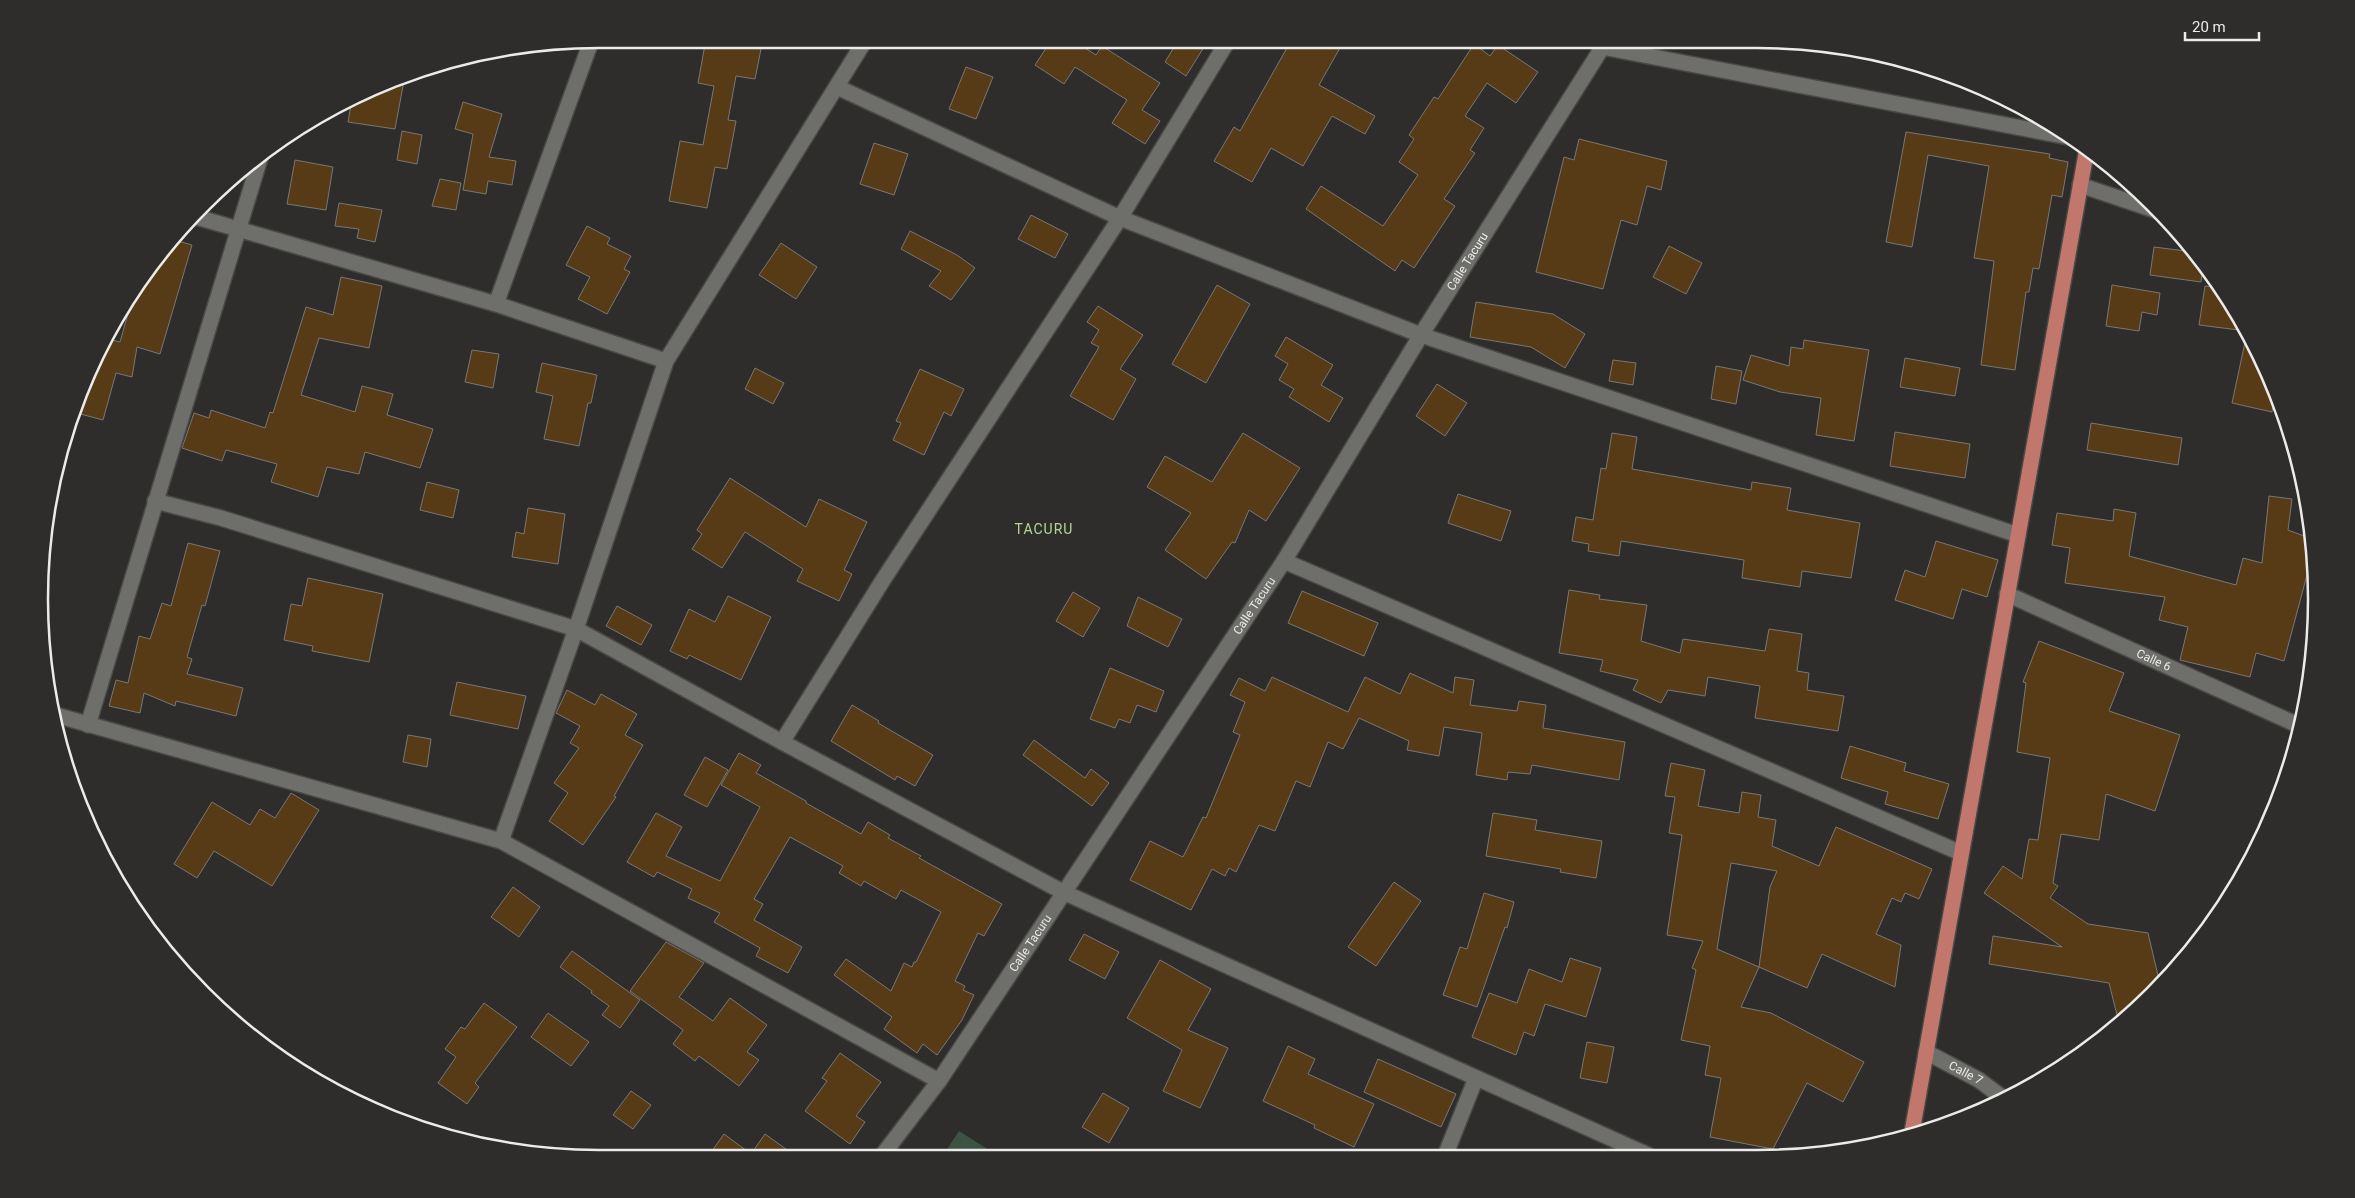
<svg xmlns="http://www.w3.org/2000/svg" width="2355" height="1198" viewBox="0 0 2355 1198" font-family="Roboto,sans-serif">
<rect width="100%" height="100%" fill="#2e2d2b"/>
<path fill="#3d5341" d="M 959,1131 L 1000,1157 L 942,1157 Z"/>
<path fill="#573b17" stroke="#797774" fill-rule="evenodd" d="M 706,39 L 763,39 L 755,79 L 736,76 L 728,120 L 736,121 L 727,169 L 715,167 L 707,208 L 669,201 L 680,141 L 703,145 L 714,86 L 698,83 Z
M 1052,39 L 1071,39 L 1096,55 L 1102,46 L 1160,83 L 1142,110 L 1160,121 L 1145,144 L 1112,123 L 1127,100 L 1075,67 L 1064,84 L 1035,65 Z
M 1179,39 L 1209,39 L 1186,76 L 1165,62 Z
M 1292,39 L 1345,39 L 1319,85 L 1375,116 L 1365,134 L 1332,116 L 1303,166 L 1271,148 L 1252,182 L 1214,161 L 1234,127 L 1240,131 Z
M 1474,44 L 1490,56 L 1498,45 L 1538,72 L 1516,103 L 1487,83 L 1465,116 L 1484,128 L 1470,150 L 1475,153 L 1444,199 L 1455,206 L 1414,268 L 1402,260 L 1395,271 L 1306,209 L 1321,186 L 1383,226 L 1418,175 L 1399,162 L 1414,139 L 1409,135 L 1434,97 L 1438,99 Z
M 966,67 L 993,77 L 976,119 L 949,109 Z
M 405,75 L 395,129 L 348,122 L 352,99 Z
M 463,102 L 502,114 L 489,157 L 516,161 L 512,185 L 488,181 L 486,194 L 463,190 L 473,134 L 455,129 Z
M 402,131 L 422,135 L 417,164 L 397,160 Z
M 1906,132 L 2050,154 L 2049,158 L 2068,162 L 2062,197 L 2052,195 L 2039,269 L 2033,268 L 2029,292 L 2026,292 L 2015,370 L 1981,365 L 1994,261 L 1974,258 L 1989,166 L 1928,155 L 1912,247 L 1886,242 Z
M 1579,139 L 1667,161 L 1661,190 L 1647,186 L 1637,225 L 1621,220 L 1603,289 L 1536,272 L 1564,157 L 1574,160 Z
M 874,143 L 908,154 L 894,195 L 860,184 Z
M 295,160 L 333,167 L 326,210 L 287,204 Z
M 440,179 L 461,183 L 456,210 L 432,206 Z
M 339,203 L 382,210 L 375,242 L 357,238 L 359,229 L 335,226 Z
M 1031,215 L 1068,234 L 1055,258 L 1018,239 Z
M 587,226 L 610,238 L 607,244 L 631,256 L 624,269 L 630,272 L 607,314 L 578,299 L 590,277 L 566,265 Z
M 910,231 L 957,255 L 975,268 L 951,300 L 929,286 L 941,271 L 901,249 Z
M 171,239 L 192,245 L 160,354 L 137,347 L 132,377 L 116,373 L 103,420 L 73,412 L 80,388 L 86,389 L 96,354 L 104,338 L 120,342 L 135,289 Z
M 781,243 L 817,267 L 796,299 L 759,275 Z
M 1669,246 L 1702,263 L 1686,294 L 1653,277 Z
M 2154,247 L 2194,252 L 2203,266 L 2201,282 L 2150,275 Z
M 341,277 L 382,286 L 369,348 L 319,338 L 301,395 L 355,412 L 362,386 L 393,394 L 387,415 L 433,429 L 420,468 L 365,452 L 359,474 L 327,467 L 318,497 L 271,482 L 277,464 L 226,450 L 222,461 L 182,448 L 194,413 L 209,418 L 211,410 L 265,428 L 270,412 L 273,413 L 306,307 L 333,315 Z
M 1217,285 L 1250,304 L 1206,383 L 1172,364 Z
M 2112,285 L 2160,293 L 2157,315 L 2142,312 L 2139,331 L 2106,326 Z
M 2205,286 L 2219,288 L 2241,319 L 2247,331 L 2199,325 Z
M 1476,302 L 1553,314 L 1585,334 L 1565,368 L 1531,347 L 1470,337 Z
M 1098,306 L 1143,335 L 1120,369 L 1136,379 L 1113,420 L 1070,396 L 1099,347 L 1091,343 L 1099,330 L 1087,322 Z
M 2247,333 L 2275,394 L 2272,412 L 2232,403 Z
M 1286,337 L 1333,365 L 1321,385 L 1343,398 L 1329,422 L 1289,397 L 1294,389 L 1279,380 L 1288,364 L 1275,356 Z
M 1804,340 L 1869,350 L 1854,441 L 1816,435 L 1821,398 L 1780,392 L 1743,380 L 1751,355 L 1789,366 L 1791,347 L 1803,349 Z
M 472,350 L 499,354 L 493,388 L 465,382 Z
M 1905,358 L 1960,368 L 1955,396 L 1900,387 Z
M 1613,360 L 1636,363 L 1633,385 L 1609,381 Z
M 542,363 L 597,375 L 591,403 L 588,403 L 579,446 L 544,439 L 553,396 L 536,392 Z
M 1716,366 L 1742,371 L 1736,404 L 1711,399 Z
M 755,368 L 784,383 L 773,404 L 745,389 Z
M 920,369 L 964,389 L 951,416 L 944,412 L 924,455 L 893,440 L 901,423 L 896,421 Z
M 1437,384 L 1467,403 L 1445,436 L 1416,416 Z
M 2091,423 L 2182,438 L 2178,465 L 2087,450 Z
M 1895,432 L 1970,444 L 1965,478 L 1890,466 Z
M 1243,433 L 1300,468 L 1266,521 L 1249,510 L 1235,543 L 1232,542 L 1206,579 L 1165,550 L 1191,513 L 1147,487 L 1165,456 L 1212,482 Z
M 1612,433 L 1637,437 L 1632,469 L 1751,490 L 1752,482 L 1791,488 L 1787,510 L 1860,523 L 1851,578 L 1802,571 L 1800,587 L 1742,578 L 1744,560 L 1621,541 L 1619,556 L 1588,551 L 1589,544 L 1572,541 L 1576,517 L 1593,520 L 1601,468 L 1606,469 Z
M 730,478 L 806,527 L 819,499 L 867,522 L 844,570 L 852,574 L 839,601 L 797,581 L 803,569 L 745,532 L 722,568 L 692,549 L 702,534 L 697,530 Z
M 427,482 L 459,490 L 453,518 L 420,510 Z
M 1458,494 L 1511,511 L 1501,541 L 1448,523 Z
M 2269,496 L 2292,499 L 2288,530 L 2312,539 L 2313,573 L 2308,571 L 2284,661 L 2256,653 L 2250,677 L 2180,660 L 2188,627 L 2159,620 L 2165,597 L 2065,583 L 2070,548 L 2052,545 L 2057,513 L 2113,521 L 2114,509 L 2136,513 L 2129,556 L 2236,585 L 2243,558 L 2262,563 Z
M 528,508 L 565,514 L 558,564 L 512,557 L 516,532 L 524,534 Z
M 1936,541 L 1998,560 L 1987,597 L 1962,589 L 1953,619 L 1895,600 L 1905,570 L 1925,577 Z
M 188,543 L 220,551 L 205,606 L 202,605 L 187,657 L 192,659 L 187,674 L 243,688 L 236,716 L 176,701 L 175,706 L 144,693 L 140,713 L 109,706 L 116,680 L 128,683 L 139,636 L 150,639 L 162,603 L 171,606 Z
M 308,578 L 383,594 L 369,662 L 312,651 L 313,646 L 284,640 L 291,604 L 302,606 Z
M 1569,590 L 1600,595 L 1599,599 L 1647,605 L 1641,641 L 1680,653 L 1683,639 L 1765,651 L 1769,629 L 1802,634 L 1797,671 L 1809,673 L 1807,690 L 1844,696 L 1838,731 L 1755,718 L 1760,686 L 1708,677 L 1705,696 L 1668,690 L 1661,703 L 1633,690 L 1638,680 L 1600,671 L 1603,660 L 1559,653 Z
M 1302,591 L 1378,623 L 1364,656 L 1288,623 Z
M 1073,592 L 1100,608 L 1083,637 L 1056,621 Z
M 728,596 L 771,617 L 741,680 L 689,655 L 687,659 L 670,651 L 689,609 L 715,622 Z
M 1138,597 L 1182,619 L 1168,647 L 1127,626 Z
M 617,606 L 652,625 L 641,645 L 606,626 Z
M 2039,641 L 2124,673 L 2109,711 L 2180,735 L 2155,811 L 2106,794 L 2099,840 L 2061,834 L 2053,883 L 2058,886 L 2050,898 L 2088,924 L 2148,933 L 2160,984 L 2119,1023 L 2109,983 L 1989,964 L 1993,936 L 2062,947 L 1984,893 L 2003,866 L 2022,879 L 2029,839 L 2038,840 L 2050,758 L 2017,752 L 2026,683 L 2023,682 Z
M 1110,668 L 1164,691 L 1156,712 L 1137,705 L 1130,723 L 1119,719 L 1115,728 L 1090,719 Z
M 1410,673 L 1453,693 L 1455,677 L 1474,680 L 1470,705 L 1517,711 L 1519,701 L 1546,705 L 1543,728 L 1625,742 L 1619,780 L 1532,765 L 1530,774 L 1508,772 L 1507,780 L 1476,775 L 1482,733 L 1444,727 L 1439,756 L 1407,750 L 1409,741 L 1359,718 L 1343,749 L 1328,742 L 1310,787 L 1296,781 L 1275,831 L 1259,825 L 1236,872 L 1229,868 L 1225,876 L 1212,869 L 1191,910 L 1130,880 L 1150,841 L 1183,857 L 1203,817 L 1206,818 L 1240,735 L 1233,732 L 1245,702 L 1230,695 L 1239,678 L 1265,691 L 1272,677 L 1348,712 L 1365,677 L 1400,694 Z
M 457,682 L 526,696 L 518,729 L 450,715 Z
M 567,690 L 595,705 L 601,694 L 637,714 L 625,735 L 643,745 L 614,796 L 616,797 L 583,845 L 549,821 L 568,793 L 554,783 L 579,748 L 570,743 L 580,726 L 556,713 Z
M 852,705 L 879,721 L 878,723 L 933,755 L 915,786 L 897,776 L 895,780 L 831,741 Z
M 408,735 L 431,739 L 427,767 L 403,762 Z
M 1034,740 L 1085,778 L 1091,769 L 1109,783 L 1092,806 L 1023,755 Z
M 1850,746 L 1906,763 L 1904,771 L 1949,784 L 1938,819 L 1885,804 L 1888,792 L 1841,778 Z
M 739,753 L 761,765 L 756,773 L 806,801 L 806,803 L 861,834 L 868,822 L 890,835 L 888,838 L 921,856 L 919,858 L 1002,904 L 984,936 L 978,933 L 955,981 L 965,986 L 963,990 L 974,995 L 962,1020 L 937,1055 L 923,1044 L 917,1053 L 884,1029 L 892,1017 L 834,975 L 846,959 L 891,991 L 904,963 L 912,967 L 914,962 L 916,962 L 941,912 L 901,890 L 896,899 L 864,881 L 861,886 L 839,873 L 843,866 L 790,837 L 754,899 L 763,904 L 754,920 L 802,947 L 788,973 L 756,956 L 760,948 L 714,922 L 720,913 L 688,898 L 692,889 L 657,872 L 654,877 L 627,862 L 656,813 L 682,827 L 666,856 L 720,881 L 760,807 L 721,785 Z
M 705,757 L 728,770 L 707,807 L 684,795 Z
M 1671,763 L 1705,770 L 1698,806 L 1739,813 L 1742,792 L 1761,795 L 1758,817 L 1776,820 L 1772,846 L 1819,866 L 1836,827 L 1932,869 L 1919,899 L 1905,893 L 1901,902 L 1892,898 L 1876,934 L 1901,945 L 1895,987 L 1822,954 L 1807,988 L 1759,967 L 1741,1007 L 1771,1013 L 1864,1062 L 1843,1102 L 1807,1083 L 1773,1149 L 1710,1137 L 1721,1078 L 1705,1075 L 1710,1046 L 1681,1040 L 1696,970 L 1692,968 L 1703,941 L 1667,935 L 1682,835 L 1669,833 L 1675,797 L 1665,796 ZM 1731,863 L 1777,871 L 1770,887 L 1759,967 L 1717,949 Z
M 291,793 L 319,810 L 272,886 L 214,851 L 197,878 L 174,864 L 212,802 L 250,825 L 260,809 L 275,818 Z
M 1493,813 L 1537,820 L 1535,830 L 1602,841 L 1596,878 L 1560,872 L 1561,869 L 1486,856 Z
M 1394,882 L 1421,901 L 1376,966 L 1348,947 Z
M 513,887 L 540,907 L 519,937 L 491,917 Z
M 1484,893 L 1514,902 L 1507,928 L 1505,927 L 1477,1007 L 1443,995 L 1460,947 L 1467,949 Z
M 1084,934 L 1119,952 L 1105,979 L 1069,960 Z
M 666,942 L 704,963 L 679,997 L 713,1021 L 730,998 L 767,1025 L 747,1052 L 759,1060 L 739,1086 L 699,1056 L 695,1061 L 673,1044 L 683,1030 L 630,991 Z
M 572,951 L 640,1000 L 620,1028 L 602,1015 L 609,1006 L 591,993 L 592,991 L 560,967 Z
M 1570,958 L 1601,968 L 1586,1017 L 1545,1004 L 1534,1036 L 1524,1032 L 1516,1055 L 1472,1037 L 1489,993 L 1517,1003 L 1529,969 L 1562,982 Z
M 1160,960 L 1211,989 L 1188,1030 L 1228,1048 L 1200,1108 L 1163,1091 L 1182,1050 L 1127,1018 Z
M 484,1003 L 517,1027 L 475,1083 L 479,1087 L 467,1104 L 438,1083 L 456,1057 L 445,1049 L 461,1027 L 465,1029 Z
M 548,1013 L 589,1042 L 571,1066 L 531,1037 Z
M 1587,1042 L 1614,1047 L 1607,1083 L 1580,1078 Z
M 1288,1046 L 1315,1059 L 1308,1074 L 1374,1104 L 1354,1147 L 1314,1128 L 1315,1125 L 1263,1101 Z
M 840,1053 L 881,1082 L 856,1116 L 865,1122 L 850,1144 L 805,1111 L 827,1081 L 822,1078 Z
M 1378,1059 L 1456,1094 L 1441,1127 L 1364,1092 Z
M 631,1091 L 651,1105 L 633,1129 L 613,1115 Z
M 1103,1093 L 1129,1108 L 1109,1143 L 1082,1127 Z
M 724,1134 L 751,1154 L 765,1134 L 797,1157 L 707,1158 Z"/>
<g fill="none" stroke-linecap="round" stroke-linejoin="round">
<g stroke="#494846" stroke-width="18">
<g id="street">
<path d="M 1602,47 L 2068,137"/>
<path d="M 837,87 L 1120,218 L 1421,335 L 2018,535"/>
<path d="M 2080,185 L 2157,211"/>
<path d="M 193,216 L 496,304 L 666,361"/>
<path d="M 496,304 L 592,39"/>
<path d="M 155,501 L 221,518 L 576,629 L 782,742 L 1063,892 L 1648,1155"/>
<path d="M 1284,561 L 1961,853"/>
<path id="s1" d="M 2007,594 L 2300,726"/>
<path d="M 52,714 L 501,841 L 939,1081"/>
<path d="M 88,725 L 262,152"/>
<path d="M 782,742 L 883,580 L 1120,218 L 1229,39"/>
<path d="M 501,841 L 576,629 L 666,361 L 866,39"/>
<path id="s2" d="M 1926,1052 L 1979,1080 L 2003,1098"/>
<path d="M 1445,1156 L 1476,1078"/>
<path id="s3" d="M 881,1157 L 939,1081 L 1284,561 L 1421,335 L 1607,40"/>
</g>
</g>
<g stroke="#494846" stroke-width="18">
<path id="primary" d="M 1912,1132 L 2087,148"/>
</g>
<use href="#street" stroke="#6e6e6b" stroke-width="15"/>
<use href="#primary" stroke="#c1776c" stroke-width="15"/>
</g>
<g text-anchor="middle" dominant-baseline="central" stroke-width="5" stroke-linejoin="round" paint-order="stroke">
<g font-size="12" fill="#ebebe9" stroke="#2e2d2b">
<text stroke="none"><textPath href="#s3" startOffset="1071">Calle Tacuru</textPath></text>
<text stroke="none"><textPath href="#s3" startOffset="666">Calle Tacuru</textPath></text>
<text stroke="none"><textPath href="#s1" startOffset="161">Calle 6</textPath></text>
<text stroke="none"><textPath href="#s3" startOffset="261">Calle Tacuru</textPath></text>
<text stroke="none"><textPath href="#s2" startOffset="45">Calle 7</textPath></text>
</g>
<g font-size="14" letter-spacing="1" fill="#b3d590" stroke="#2e2d2b">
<text x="1044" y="529">TACURU</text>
</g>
</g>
<path d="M0 0H2355V1198H0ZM599 48H1757A551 551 0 0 1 2308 599V599A551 551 0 0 1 1757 1150H599A551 551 0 0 1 48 599V599A551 551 0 0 1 599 48Z" fill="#2e2d2b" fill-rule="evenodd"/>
<path fill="none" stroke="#ebebe9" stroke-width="2.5" d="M599 48H1757A551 551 0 0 1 2308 599V599A551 551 0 0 1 1757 1150H599A551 551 0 0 1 48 599V599A551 551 0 0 1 599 48Z"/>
<path d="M2185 32v8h74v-8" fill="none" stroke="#ebebe9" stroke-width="2.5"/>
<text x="2192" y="32" font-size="15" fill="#ebebe9" stroke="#2e2d2b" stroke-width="4" paint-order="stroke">20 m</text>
</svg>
